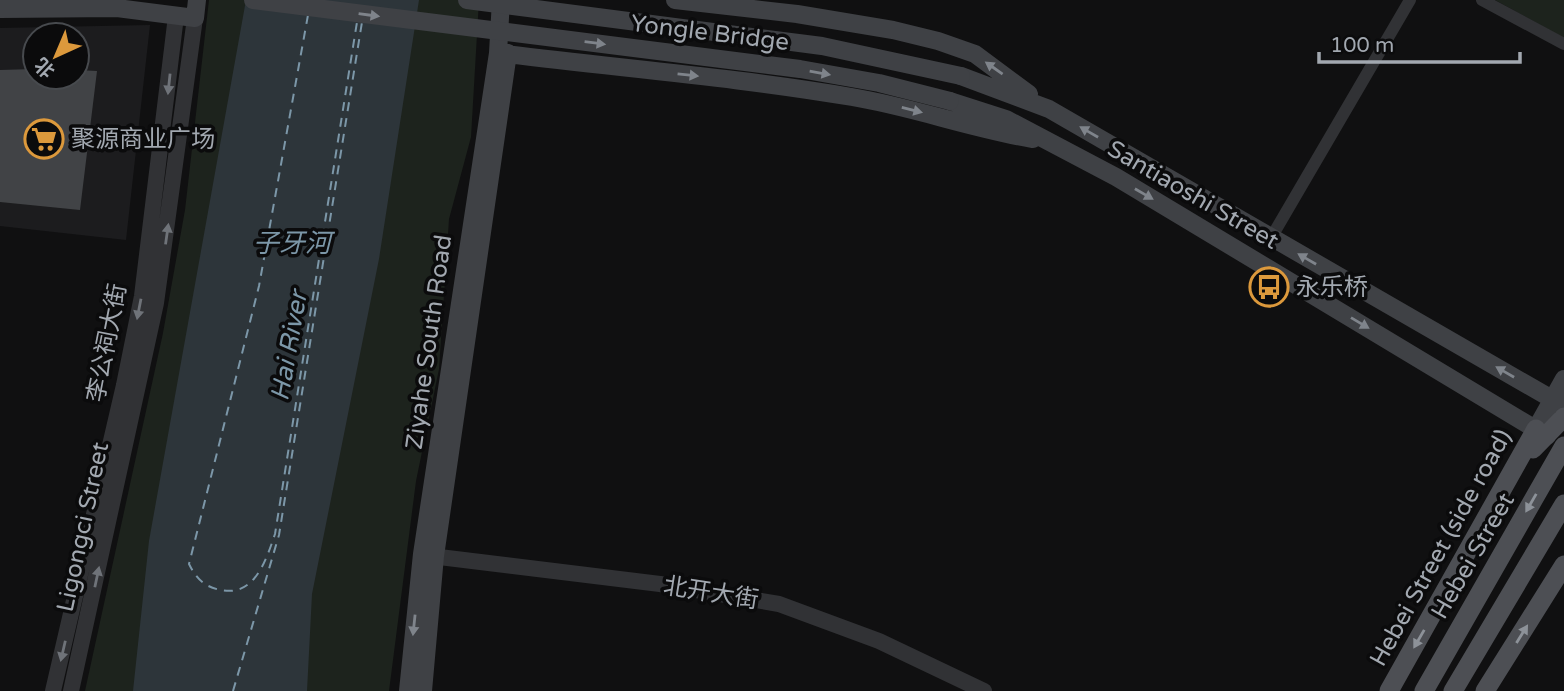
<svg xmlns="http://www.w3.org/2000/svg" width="1564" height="691" viewBox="0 0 1564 691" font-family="'Varela Round','Noto Sans SC',sans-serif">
<rect width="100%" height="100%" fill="#101011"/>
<path fill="#1c1c1e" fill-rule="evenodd" d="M 150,25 L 126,240 L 0,226 L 0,28 ZM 35,35 L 77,35 L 77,77 L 35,77 Z"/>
<path fill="#1d231d" d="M 209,0 L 479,0 L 471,137 L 449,219 L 439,369 L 416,481 L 389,691 L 85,691 L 163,333 L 185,210 Z
M 1495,0 L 1564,0 L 1564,38 Z"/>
<path fill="#2d353a" d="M 246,0 L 419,0 L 379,259 L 312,594 L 307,691 L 133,691 L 149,541 Z"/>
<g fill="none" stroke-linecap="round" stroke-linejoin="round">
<path stroke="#7c97a8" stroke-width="2" stroke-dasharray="9 7" stroke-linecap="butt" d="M 308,15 L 259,286 L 189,564 C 196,578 204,587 221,590 C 255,597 266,560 275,534 L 357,22
M 233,691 L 279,535 L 362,22"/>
</g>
<path fill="#414346" d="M 35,69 L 35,77 L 77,77 L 77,70 L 97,71 L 80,210 L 0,202 L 0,70 Z"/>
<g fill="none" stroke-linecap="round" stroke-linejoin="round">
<path stroke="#313235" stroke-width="12" d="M 1482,0 L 1564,44
M 1271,238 L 1410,0"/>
<path stroke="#313235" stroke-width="16" d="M 423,555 L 660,584 L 779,604 L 879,641 L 984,691
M 53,691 L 124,385 L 142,296 L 176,16
M 71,691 L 156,303 L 195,18"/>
<path stroke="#3f4145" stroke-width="18" d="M 675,0 L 797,14 L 893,30 L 938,41 L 975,54 L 1029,94
M 0,9 L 117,8 L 195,18 L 197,0
M 498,53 C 616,68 735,77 852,97 C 913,107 972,129 1033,139
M 961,76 L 1049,109 L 1564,406
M 950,101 L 1006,119 L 1116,177 L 1547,436
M 1536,429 L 1564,379
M 408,691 L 422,554 L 498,53 L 501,0
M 423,691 L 435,556 L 508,53"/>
<path stroke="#4d4f54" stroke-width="19" d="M 1533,449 L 1564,417
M 1389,691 L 1536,429
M 1424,691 L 1564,446
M 1453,691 L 1564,504
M 1485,691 L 1564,565"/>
<path stroke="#3f4145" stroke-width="18" d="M 253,0 L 800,69 L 879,83 L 950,101
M 467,0 L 822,46 L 961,76"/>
</g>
<defs><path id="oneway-solid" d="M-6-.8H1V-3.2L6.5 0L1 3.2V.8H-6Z" transform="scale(1.75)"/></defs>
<g fill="#7f848b">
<use href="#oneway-solid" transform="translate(369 15) rotate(8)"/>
<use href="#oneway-solid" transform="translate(595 43) rotate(7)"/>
<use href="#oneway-solid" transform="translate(994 68) rotate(-145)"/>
<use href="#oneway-solid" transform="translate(820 73) rotate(10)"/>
<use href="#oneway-solid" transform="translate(688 75) rotate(6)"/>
<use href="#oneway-solid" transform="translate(912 110) rotate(14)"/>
<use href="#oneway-solid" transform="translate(1089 132) rotate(-150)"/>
<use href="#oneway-solid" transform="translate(1144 194) rotate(30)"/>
<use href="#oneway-solid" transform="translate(1307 259) rotate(-150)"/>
<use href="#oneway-solid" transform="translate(1360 323) rotate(31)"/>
<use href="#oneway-solid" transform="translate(1505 372) rotate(-150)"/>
<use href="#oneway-solid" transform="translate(414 625) rotate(96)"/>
</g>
<g fill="#6f7379">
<use href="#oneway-solid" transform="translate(169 84) rotate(96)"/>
<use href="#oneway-solid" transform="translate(167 234) rotate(-82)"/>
<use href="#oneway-solid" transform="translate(139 309) rotate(101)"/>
<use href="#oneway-solid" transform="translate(97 577) rotate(-78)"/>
<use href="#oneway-solid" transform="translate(63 651) rotate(103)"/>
</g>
<g fill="#8d9299">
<use href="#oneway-solid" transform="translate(1531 503) rotate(120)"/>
<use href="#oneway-solid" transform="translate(1522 634) rotate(-58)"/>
<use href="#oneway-solid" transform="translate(1419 639) rotate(120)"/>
</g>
<defs>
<g id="supermarket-ring" transform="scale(2.0125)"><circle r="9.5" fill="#0b0b0c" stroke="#dc993c" stroke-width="1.5"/><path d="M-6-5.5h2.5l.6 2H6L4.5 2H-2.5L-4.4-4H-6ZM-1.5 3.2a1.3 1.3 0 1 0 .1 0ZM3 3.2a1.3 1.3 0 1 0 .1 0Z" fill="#dc993c"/></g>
<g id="bus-ring" transform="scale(2.0125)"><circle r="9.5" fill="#0b0b0c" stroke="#dc993c" stroke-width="1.5"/><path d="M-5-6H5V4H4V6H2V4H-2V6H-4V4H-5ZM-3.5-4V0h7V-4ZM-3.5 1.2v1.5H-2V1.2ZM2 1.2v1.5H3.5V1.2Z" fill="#dc993c"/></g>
</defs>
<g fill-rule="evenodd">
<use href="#supermarket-ring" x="44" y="139"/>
<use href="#bus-ring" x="1269" y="287"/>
</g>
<g text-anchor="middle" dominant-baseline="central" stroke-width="7" stroke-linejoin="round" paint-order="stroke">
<g font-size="24" fill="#a2a8b0" stroke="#0b0b0c">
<text transform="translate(710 33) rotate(7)">Yongle Bridge</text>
<text transform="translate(1193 195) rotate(30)">Santiaoshi Street</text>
<text transform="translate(429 342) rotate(-82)">Ziyahe South Road</text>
<text transform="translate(107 343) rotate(-79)">李公祠大街</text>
<text transform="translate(83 527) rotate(-78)">Ligongci Street</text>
<text transform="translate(1441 548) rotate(-61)">Hebei Street (side road)</text>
<text transform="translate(1473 556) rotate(-60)">Hebei Street</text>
<text transform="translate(711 593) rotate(9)">北开大街</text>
</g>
<g font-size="24" fill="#a2a8b0" stroke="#0b0b0c" text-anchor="start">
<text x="71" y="139">聚源商业广场</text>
<text x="1296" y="287">永乐桥</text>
</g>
<g font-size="26" font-style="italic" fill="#7c97a8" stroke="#0b0b0c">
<text x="292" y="243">子牙河</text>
<text transform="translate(289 346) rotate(-80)">Hai River</text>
</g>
</g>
<g transform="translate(56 56) rotate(224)"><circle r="33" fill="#0b0b0c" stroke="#474a4e" stroke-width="2"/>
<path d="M0-5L12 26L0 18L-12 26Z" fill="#dc993c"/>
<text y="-10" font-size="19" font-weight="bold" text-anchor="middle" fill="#a2a8b0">北</text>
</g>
<path d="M1319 52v10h201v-10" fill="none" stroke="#a2a8b0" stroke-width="3.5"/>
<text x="1330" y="52" font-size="21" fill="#a2a8b0" stroke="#0b0b0c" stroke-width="5" paint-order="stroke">100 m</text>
</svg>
